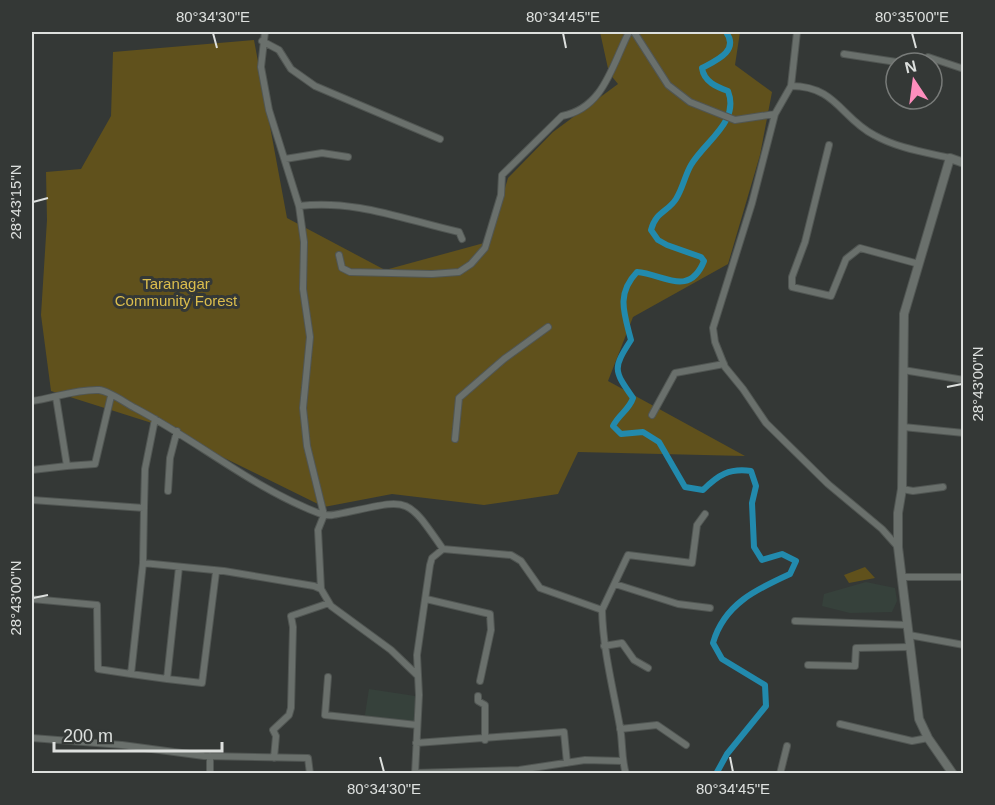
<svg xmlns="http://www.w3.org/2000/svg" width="995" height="805" viewBox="0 0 995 805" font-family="Arial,sans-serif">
<rect width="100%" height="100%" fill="#343836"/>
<path fill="#36413b" d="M 866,582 L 895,588 L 897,601 L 892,612 L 850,613 L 822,606 L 824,594 Z
M 369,689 L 415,696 L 415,722 L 385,721 L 365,715 Z"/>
<path fill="#60511c" d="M 600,32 L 740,32 L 735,65 L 772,92 L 760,155 L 728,264 L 633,317 L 608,381 L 745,456 L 578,452 L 558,494 L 484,505 L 392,494 L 324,507 L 155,424 L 51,391 L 41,315 L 47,220 L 46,172 L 81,169 L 111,116 L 113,52 L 254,40 L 287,218 L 385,270 L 484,243 L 496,218 L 508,178 L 553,132 L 618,84 L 609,73 Z
M 865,567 L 875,578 L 849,583 L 844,575 Z"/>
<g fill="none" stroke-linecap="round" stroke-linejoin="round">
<path stroke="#228aad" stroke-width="6" d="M 716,774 L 727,754 L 766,706 L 765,685 L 722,659 L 713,643 C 724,604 757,589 790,574 L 796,561 L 782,554 L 762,560 L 754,547 L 752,503 L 756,486 L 751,471 C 729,468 718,475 703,490 L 685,487 L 659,442 L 643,432 L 621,434 L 613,426 C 619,414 629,410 633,398 C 613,370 613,368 631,340 C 624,313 616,294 637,272 C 664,274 689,298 704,261 L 701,257 L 667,245 L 658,240 L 651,230 C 656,211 668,212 676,199 C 683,188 685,175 691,165 C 705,141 740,122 728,91 C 717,87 704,82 702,68 C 715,61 740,51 726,32"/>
<g stroke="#515653" stroke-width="8">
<path id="minor" d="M 265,32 L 261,67 L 269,110 L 299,206 L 304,242 L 303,289 L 310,337 L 303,408 L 307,446 L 324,515 L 318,530 L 321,589
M 634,32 L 668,85 L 690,102 L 735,120 L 775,114
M 262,41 L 279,50 L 291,69 L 315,86 L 440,139
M 844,54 L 903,63
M 922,63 L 928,57 L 964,69
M 791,86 L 797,32
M 829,145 L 805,242 L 792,277 L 792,287 L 831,296 L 846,259 L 860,248 L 919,264
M 285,159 L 322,153 L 348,157
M 299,206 C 355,199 405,220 459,232 L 462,239
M 339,255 L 342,268 L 350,272 L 432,274 L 459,272 L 471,264 L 485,248 L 501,195 L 502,175 L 562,116 C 604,108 612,65 629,32
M 903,370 L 964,380
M 32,401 C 54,398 76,389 99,390 C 110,391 125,403 135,408 C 198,441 254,489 321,514 C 330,517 338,514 348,512 C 410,499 406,496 443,549 L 511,555 L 521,561 L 540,588 L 602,610 C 603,650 613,688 620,727 C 623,743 621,758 626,774
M 652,415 L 675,373 L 724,364
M 903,427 L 964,433
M 455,439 L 459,398 L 504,359 L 548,327
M 67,466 L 95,464 L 111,396
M 32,470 L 67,466 L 56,397
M 902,489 L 913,491 L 943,487
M 168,491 L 170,458 L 177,431
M 32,500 L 144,508 L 143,563 L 224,571 L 314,586 L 321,589 L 331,606 L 391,650 L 417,675
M 144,508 L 145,469 L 155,419
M 898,547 L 882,529 L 828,484 L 766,423 L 743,389 L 725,367 L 715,342 L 713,328 L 752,203 L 775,114 L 791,86 C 836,86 841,118 874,135 C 897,148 924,152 950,158
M 143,563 L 131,674 L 167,679 L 179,567
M 903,577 L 964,577
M 615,584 L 678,604 L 710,608
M 32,599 L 97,605 L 98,669 L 131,674
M 426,599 L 490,614 L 491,630 L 480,681
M 602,610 L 628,555 L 692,563 L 697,525 L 705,514
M 795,621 L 908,625
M 909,635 L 964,645
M 604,646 L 622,643 L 634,660 L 648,668
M 808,665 L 855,666 L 856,648 L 910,647
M 328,677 L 325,715 L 417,725
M 167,679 L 202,683 L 216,572
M 478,696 L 478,701 L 485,705 L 485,740
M 840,724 L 912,741 L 928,738
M 620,729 L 657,725 L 686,745
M 32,738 L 122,745 L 204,756 L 308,758 L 310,774
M 416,743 L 564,732 L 567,763
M 210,756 L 210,774
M 274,758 L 276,736 L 273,730 L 289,715 L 291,708 L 293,627 L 291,616 L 329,603
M 415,773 L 519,770 L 585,760 L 622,761
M 415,774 L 419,695 L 417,655 L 430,565 L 432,558 L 443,549
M 780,774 L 787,746"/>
</g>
<g stroke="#515653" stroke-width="10">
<path id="tertiary" d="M 953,774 L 928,738 L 919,719 L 898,547 L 898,513 L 902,489 L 904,314 L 950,158 L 964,163"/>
</g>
<use href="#minor" stroke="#6a706c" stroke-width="6"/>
<use href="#tertiary" stroke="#6a706c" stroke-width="8"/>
</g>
<path fill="none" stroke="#dde0de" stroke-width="2" d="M 213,33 L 217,48M 563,33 L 566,48M 912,33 L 916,48M 33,202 L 48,198M 947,387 L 962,384M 33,598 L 48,595M 380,757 L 384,772M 730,757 L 733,772"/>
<g text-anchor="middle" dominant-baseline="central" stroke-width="6" stroke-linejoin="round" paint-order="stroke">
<g font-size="15" fill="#dbbd4d" stroke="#343836">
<text x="176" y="283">Taranagar<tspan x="176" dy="17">Community Forest</tspan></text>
</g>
</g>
<rect width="995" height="805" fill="none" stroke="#343836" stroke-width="66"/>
<g transform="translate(914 81) rotate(347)"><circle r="28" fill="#343836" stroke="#787b79" stroke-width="1.5"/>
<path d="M0-4.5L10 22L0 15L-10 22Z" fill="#fe8ebd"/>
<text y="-9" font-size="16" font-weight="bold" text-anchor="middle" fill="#dde0de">N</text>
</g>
<path d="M54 742v9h168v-9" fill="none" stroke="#dde0de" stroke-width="3"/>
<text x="63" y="742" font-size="18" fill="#dde0de" stroke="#343836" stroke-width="4.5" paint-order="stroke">200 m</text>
<rect x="33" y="33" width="929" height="739" fill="none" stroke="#dde0de" stroke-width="2"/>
<g font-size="15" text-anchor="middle" fill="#dde0de">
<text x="213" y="22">80°34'30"E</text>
<text x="563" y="22">80°34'45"E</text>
<text x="912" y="22">80°35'00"E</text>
<text transform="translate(16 202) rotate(-90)" y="5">28°43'15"N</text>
<text transform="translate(978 384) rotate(-90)" y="5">28°43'00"N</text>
<text transform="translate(16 598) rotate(-90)" y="5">28°43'00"N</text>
<text x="384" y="794">80°34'30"E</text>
<text x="733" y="794">80°34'45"E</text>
</g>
</svg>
